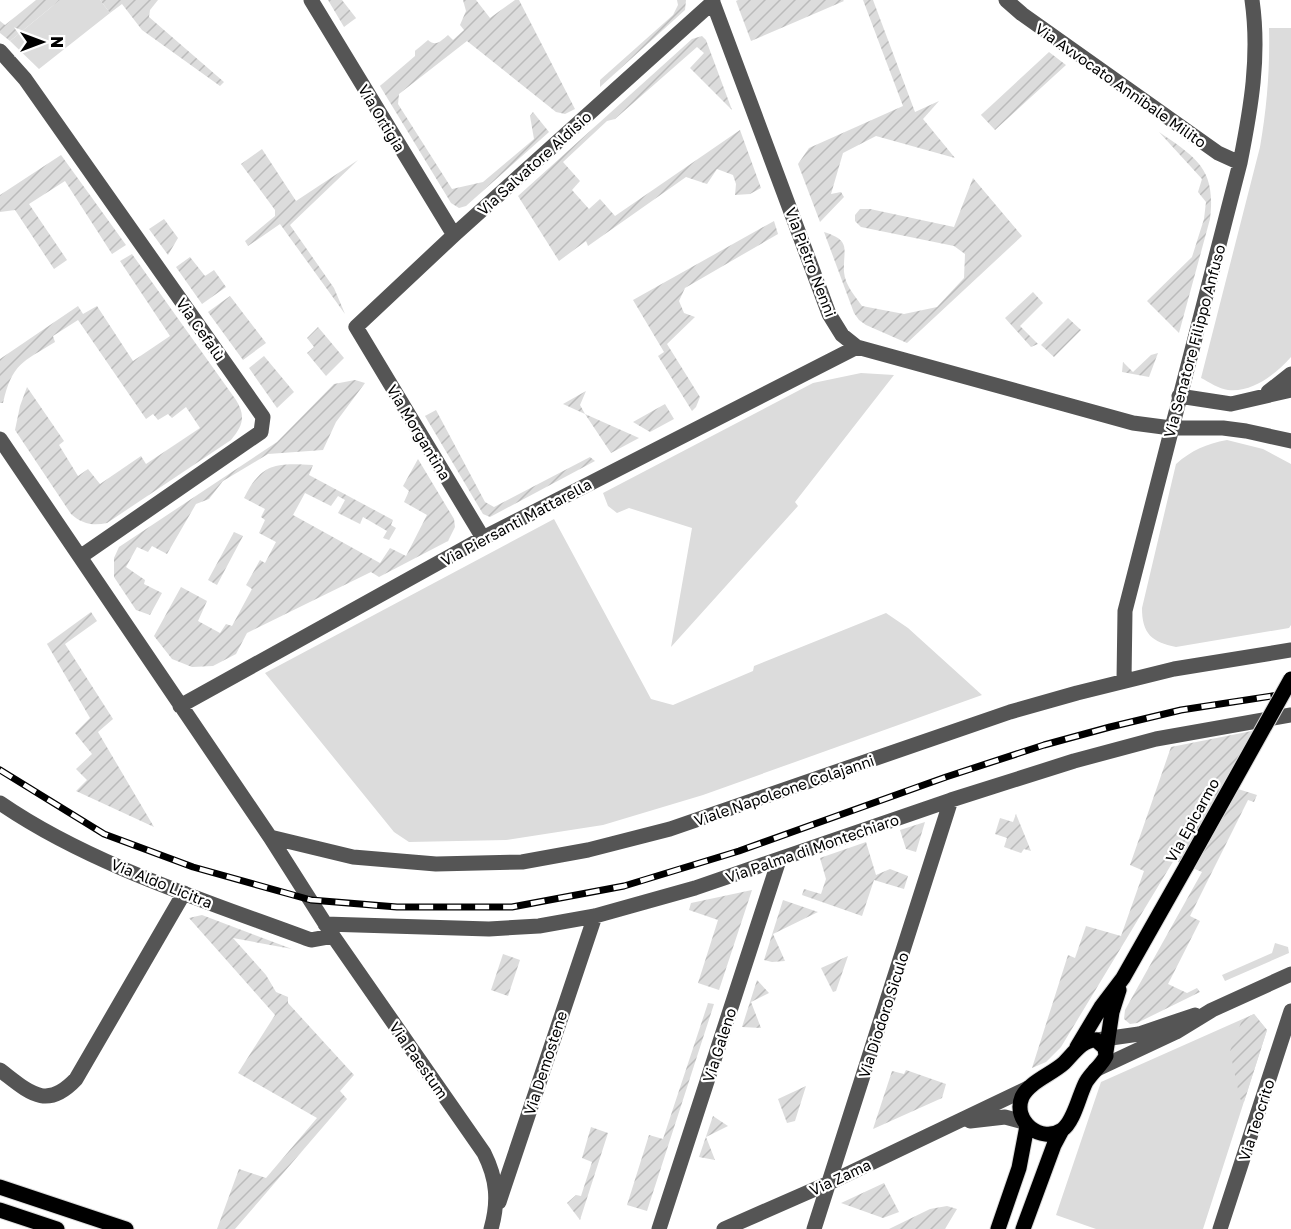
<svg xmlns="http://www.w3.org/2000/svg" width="1291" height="1229" viewBox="0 0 1291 1229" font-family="'Golos Text',sans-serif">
<defs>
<pattern id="garden-furrows" width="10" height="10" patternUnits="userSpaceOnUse" patternTransform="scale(1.5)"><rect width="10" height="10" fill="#dcdcdc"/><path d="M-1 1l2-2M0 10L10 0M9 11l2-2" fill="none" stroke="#bbb"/></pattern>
</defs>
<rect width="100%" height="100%" fill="#fff"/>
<path fill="#dcdcdc" d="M 60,0 L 100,0 L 110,13 L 39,69 L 10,41 Z
M 1269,28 L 1291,28 L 1291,357 C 1276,374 1252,393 1228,390 C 1219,389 1209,382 1201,378 L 1260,147 C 1267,107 1270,69 1269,28 Z
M 861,373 L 894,375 L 795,502 L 798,506 L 671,647 L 692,528 L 629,508 L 617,513 L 608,506 L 603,493 L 813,383 Z
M 1227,440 L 1263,449 L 1291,464 L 1291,625 L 1289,628 L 1176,647 C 1152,642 1142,634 1142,608 L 1176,464 C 1192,450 1206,444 1227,440 Z
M 554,519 L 651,699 L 673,705 L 753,671 L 754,666 L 886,613 L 908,628 L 982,695 L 703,795 L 603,825 L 506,840 L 409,842 L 394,832 L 265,673 Z
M 1275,943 L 1288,947 L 1289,953 L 1225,981 L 1222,975 L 1272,953 Z
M 1254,1014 L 1267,1030 L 1203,1229 L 1096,1229 L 1056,1215 L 1101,1082 Z"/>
<path fill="url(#garden-furrows)" d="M 36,0 L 60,0 L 10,41 L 0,33 L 0,21 L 5,25 Z
M 100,0 L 158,0 L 150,10 L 149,17 L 224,82 L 220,86 L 142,30 L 122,4 L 110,13 Z
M 328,0 L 342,0 L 356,18 L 344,27 Z
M 463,0 L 476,0 L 490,18 L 515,0 L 519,0 L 575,109 L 565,114 L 556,112 L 467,41 L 399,94 L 398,104 L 452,189 L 483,182 L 534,139 L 530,116 L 533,112 L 549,132 L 466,206 L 459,208 L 451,203 L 380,86 L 415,56 L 415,51 L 428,40 C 436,47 441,41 448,35 L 453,40 L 464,30 L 460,25 L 466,11 Z
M 677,0 L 686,0 L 685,10 L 600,87 L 600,80 L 673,15 L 678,5 Z
M 738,0 L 843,0 L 844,1 L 751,41 L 736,1 Z
M 863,0 L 873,0 L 915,112 L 939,101 L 923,119 L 955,158 L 876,136 L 843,153 L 831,194 L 841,192 L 844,197 L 820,222 L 798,164 L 809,148 L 903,106 Z
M 702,36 L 706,40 L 732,110 L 690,68 L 704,53 L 697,47 L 615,119 L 607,121 L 563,162 L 580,181 L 572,190 L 589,209 L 600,199 L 615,216 L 740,130 L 761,188 L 750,194 L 735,195 L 736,184 L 733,175 L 717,169 L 707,184 L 686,177 L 588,246 L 586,241 L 559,261 L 518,196 L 692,39 Z
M 1049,52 L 1066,65 L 995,130 L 981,115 Z
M 1159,132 C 1197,158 1216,169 1210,219 L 1179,333 L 1147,301 L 1192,257 L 1204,219 L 1206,202 L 1198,192 L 1202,179 Z
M 262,149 L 296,201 L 358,160 L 290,225 L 334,288 L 345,314 L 280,224 L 248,246 L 245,241 L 275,216 L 275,210 L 241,164 Z
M 61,155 L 126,245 L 112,254 L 65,181 L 29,204 L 67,260 L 54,269 L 15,210 L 0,212 L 0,195 Z
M 973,178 L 1022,236 L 907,343 L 866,325 L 859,320 L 854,313 L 824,232 C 852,241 843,248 844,272 C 845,285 855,296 862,306 L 904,314 L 937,307 L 964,278 L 965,254 L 954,246 L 861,227 L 855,221 L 855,215 L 860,209 L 870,209 L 954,227 Z
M 164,219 L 178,238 L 168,255 L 149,229 Z
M 774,221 L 778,234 L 685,288 L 679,301 L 684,313 L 695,317 L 667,344 L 700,397 L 696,407 L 692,411 L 658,356 L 664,352 L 633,300 Z
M 132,254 L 236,400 C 246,416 243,426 231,440 L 107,523 C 93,526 82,524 71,514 L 15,430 L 20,406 L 27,387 L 64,441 L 59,445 L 78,476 L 88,469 L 100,484 L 141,456 L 146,464 L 200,428 L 186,407 L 172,418 L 168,414 L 158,420 L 153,414 L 146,419 L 78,320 L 53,336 L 55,342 C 23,362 12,363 3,403 L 0,403 L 0,359 L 78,306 L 83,314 L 97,306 L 133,361 L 170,336 L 120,261 Z
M 190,257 L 205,276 L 214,270 L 226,287 L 202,304 L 176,267 Z
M 1033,292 L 1043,303 L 1020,326 L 1038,344 L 1031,347 L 1005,318 Z
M 230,296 L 266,343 L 243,360 L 208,312 Z
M 1068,318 L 1081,330 L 1054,357 L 1041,345 Z
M 318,327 L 344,358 L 326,376 L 307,353 L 314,347 L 307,338 Z
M 1158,353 L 1149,377 L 1122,372 L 1123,362 L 1133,372 L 1151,355 Z
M 264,356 L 294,392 L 277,408 L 249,368 Z
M 355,380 L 365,383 L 336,422 L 323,450 L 268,454 L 223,481 L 209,499 L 196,504 L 167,554 L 152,546 L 148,552 L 137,547 L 126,567 L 145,580 L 144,584 L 162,593 L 150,615 L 136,610 L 114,577 L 114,558 L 119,547 L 277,442 L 334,384 Z
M 586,391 L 580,405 L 585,414 L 639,438 L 611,453 L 585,414 L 563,404 Z
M 665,404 L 674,419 L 650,432 L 633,422 Z
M 436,410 L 485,502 L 494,507 L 590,457 L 595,461 L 490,517 L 483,514 L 425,416 Z
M 418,459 L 454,519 L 455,527 L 448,541 L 379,577 L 371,572 L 247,633 L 236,654 L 213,666 L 192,667 L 172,659 L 154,636 L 181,587 L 207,601 L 198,621 L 220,633 L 226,624 L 232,626 L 252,589 L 246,585 L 260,560 L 265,563 L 276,542 L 259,533 L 265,520 L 261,517 L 265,509 L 244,498 C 262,462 277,463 313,465 L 309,475 L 393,520 L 391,525 L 396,528 L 389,540 L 383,538 L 387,531 L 363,517 L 360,524 L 338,513 L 345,500 L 338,496 L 331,506 L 305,493 L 293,515 L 380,563 L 390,548 L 406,556 L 427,515 L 404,502 L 409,491 L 403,486 Z
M 234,532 L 243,536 L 217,585 L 208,580 Z
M 91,612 L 97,621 L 65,644 L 113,719 L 98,732 L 154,827 L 76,791 L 87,780 L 76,769 L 92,754 L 75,733 L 90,718 L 47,644 Z
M 1272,727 L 1238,789 L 1257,795 L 1254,802 L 1248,800 L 1190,916 L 1200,921 L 1168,984 L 1187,993 L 1197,988 L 1200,992 L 1137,1023 L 1130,1024 L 1124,1019 L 1125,1010 L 1202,872 L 1174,860 L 1061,1047 L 1046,1062 L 1032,1068 L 1068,955 L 1075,958 L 1086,926 L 1121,936 L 1144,871 L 1130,865 L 1171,747 Z
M 1016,814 L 1031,851 L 1024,849 L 1021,853 L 1004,847 L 1007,838 L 995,834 L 1000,818 L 1013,822 Z
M 925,822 L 916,852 L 906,849 L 900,830 Z
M 866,842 L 876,875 L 890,869 L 908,876 L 904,889 L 874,880 L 862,916 L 802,895 L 804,889 L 821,894 L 826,879 L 820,858 Z
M 752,890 L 719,990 L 698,983 L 718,920 L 689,910 L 691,903 Z
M 783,900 L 818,912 L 773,934 L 785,961 L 772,962 L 764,960 Z
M 202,915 L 292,949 L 233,938 L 266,975 L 276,992 L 288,997 L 288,1003 L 354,1075 L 340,1091 L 347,1099 L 235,1229 L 217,1229 L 239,1169 L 266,1178 L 317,1118 L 238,1073 L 275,1015 L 189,918 Z
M 503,954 L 520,960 L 508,996 L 491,990 Z
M 848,956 L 836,991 L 833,992 L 821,968 Z
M 757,980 L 769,993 L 751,1002 L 761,1028 L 742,1027 Z
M 708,1003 L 714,1004 L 647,1211 L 627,1205 L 649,1135 L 663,1139 Z
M 1254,1014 L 1267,1030 L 1244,1102 L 1240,1099 L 1230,1051 L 1242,1020 Z
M 906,1070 L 946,1084 L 942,1098 L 873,1129 L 892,1071 L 904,1074 Z
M 806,1086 L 795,1121 L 787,1123 L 778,1099 Z
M 713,1116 L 728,1126 L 706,1137 L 715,1160 L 699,1157 Z
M 591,1127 L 608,1133 L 580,1220 L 567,1203 L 576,1195 L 581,1196 L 592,1162 L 582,1158 Z
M 884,1183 L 899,1212 L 883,1218 L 841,1203 Z
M 947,1206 L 957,1209 L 945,1229 L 889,1229 L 930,1209 Z"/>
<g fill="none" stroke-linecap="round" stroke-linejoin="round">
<g stroke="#dbdbdb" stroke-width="17">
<path id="major" d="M 1096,1040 L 1105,1048 L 1106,1056 C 1101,1066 1092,1072 1086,1082 C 1079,1095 1074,1122 1062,1130 C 1041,1144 1012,1121 1022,1097 C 1029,1082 1052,1074 1064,1063 C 1073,1054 1083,1039 1096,1040 Z
M 1077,1047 L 1101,1007 L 1123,978 L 1187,865
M 1106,1052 L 1112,1012 L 1119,990
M 0,1187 L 126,1229
M 0,1210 L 57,1229
M 998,1229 L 1019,1168 L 1027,1126
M 1023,1229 L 1054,1145 L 1062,1130"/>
</g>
<path stroke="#555" stroke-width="15" d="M 311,0 L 454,235
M 712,0 L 829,314 L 842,335 L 857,347 L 1133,423 L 1171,428 L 1223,428 L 1246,431 L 1291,441
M 1006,0 L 1022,14 L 1218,153 L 1240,163
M 0,51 L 25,79 L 263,417 L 261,432 L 80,557
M 1268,392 L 1291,374
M 1179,396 L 1231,404 L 1291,390
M 0,439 L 270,837 L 333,936 L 484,1153 C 497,1179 499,1201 491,1229
M 483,538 L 356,327 L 454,235 L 713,2
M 1124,680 L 1125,611 L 1240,163 C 1251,108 1260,56 1252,0
M 180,706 L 483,538 L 857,347
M 0,803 C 90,865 209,902 311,940 L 333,936
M 270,837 L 353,857 L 436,864 L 522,862 L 588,850 L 670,829 L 1010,712 L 1077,693 L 1174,669 L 1291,650
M 325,924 L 489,929 L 539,926 L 595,916 L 695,888 L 951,800 L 1074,761 L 1156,739 L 1291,715
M 1097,1040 L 1139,1034 L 1195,1015
M 0,1070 C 29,1092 46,1111 76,1079 L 184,893
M 1095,1070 L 1176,1032 L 1212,1010 L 1291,974
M 970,1121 L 1005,1117 L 1024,1122
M 499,1202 L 595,916
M 659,1229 L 779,860
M 724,1229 L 829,1183 L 1028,1088
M 814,1229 L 951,800
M 1220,1229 L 1291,1011"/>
<use href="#major" stroke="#000" stroke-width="15"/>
<g stroke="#000" stroke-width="7">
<path id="rail" d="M 0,770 L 104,834 L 193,867 L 311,900 L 397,907 L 512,907 L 624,886 L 739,851 L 946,777 L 1044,745 L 1110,727 L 1181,710 L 1291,693"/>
</g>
<use href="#rail" stroke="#fff" stroke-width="4.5" stroke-dasharray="14" stroke-linecap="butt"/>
<g stroke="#dbdbdb" stroke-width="17" stroke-linecap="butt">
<path id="major-bridge" d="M 1187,865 L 1291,679"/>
</g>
<use href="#major-bridge" stroke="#000" stroke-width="15"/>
</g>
<g text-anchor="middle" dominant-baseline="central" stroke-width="4.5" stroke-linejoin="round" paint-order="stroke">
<g font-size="15" fill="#000" stroke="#fff">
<text transform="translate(1121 85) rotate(35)">Via Avvocato Annibale Milito</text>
<text transform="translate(382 118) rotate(59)">Via Ortigia</text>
<text transform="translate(534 163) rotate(-42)">Via Salvatore Aldisio</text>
<text transform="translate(811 262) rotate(69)">Via Pietro Nenni</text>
<text transform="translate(201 329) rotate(55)">Via Cefalù</text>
<text transform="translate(1194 341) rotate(-75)">Via Senatore Filippo Anfuso</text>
<text transform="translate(419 432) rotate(59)">Via Morgantina</text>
<text transform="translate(516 522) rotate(-28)">Via Piersanti Mattarella</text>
<text transform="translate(784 790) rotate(-19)">Viale Napoleone Colajanni</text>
<text transform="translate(1192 820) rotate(-61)">Via Epicarmo</text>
<text transform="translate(812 848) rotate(-19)">Via Palma di Montechiaro</text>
<text transform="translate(162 883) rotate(22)">Via Aldo Licitra</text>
<text transform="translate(883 1015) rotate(-72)">Via Diodoro Siculo</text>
<text transform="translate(719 1045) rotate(-72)">Via Galeno</text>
<text transform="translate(419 1060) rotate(55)">Via Paestum</text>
<text transform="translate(545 1063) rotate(-72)">Via Demostene</text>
<text transform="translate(1256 1120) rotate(-72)">Via Teocrito</text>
<text transform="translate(840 1177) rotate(-25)">Via Zama</text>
</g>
</g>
<g transform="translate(42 42) rotate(90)" stroke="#ffffff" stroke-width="4.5" paint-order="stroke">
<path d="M0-4.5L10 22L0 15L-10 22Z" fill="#000000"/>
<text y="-9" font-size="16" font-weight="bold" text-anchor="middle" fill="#000000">N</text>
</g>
</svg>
